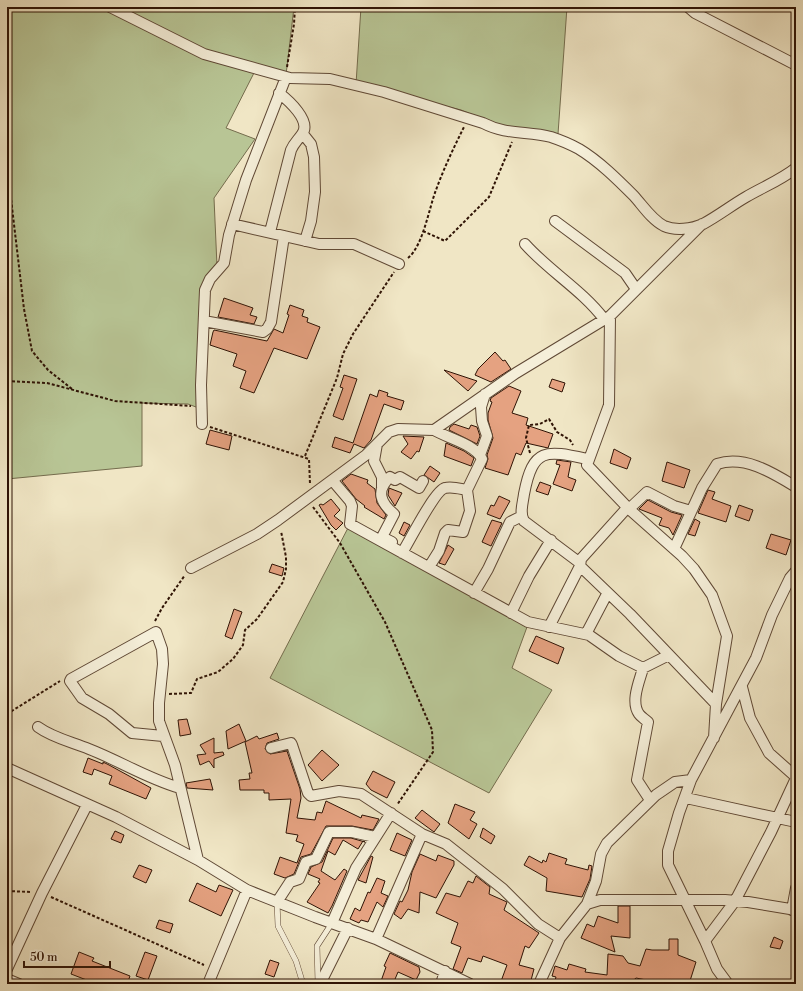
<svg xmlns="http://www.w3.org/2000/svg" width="803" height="991" viewBox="0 0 803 991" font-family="'Libre Bodoni',serif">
<rect width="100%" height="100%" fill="#f0e6c5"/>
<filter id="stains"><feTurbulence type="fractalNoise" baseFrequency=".005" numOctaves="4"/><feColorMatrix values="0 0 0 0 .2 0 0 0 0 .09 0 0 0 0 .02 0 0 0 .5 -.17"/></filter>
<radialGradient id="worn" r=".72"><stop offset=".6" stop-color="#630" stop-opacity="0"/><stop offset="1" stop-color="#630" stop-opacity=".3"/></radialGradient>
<path fill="#b8c595" stroke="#746c4d" d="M 7,7 L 294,7 L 286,75 L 256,69 L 226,128 L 255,139 L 214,198 L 217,266 L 208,293 L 203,403 L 196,407 L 188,404 L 142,403 L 142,466 L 7,479 Z
M 361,7 L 567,7 L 558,134 L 517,133 L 461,110 L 356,84 Z
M 349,526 L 527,627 L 512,668 L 552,690 L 489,793 L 270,678 Z"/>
<path fill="#e5a281" stroke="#2f1305" d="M 224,298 L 253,308 L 250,315 L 257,317 L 254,324 L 218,317 Z
M 290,305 L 304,310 L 302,316 L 308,318 L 307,322 L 320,327 L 307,359 L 274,348 L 254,393 L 240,388 L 246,371 L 233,366 L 237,354 L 210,345 L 213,332 L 214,330 L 267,341 L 274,329 L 283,333 L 289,315 L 287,314 Z
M 495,352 L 503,361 L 505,360 L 511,369 L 491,382 L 475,375 L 478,369 Z
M 444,370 L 477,381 L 468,391 Z
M 344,375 L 357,379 L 343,420 L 333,416 L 343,388 L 340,387 Z
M 552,379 L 565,383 L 562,392 L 549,387 Z
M 509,386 L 521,391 L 512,413 L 528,418 L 526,425 L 553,434 L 548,448 L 526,443 L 521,455 L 516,453 L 508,475 L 485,468 L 488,459 L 487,455 L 493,438 L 488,420 L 488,413 L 492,402 L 490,401 L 491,398 Z
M 379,390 L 388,393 L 387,396 L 404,401 L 401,410 L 384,404 L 371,440 L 364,448 L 354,444 L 350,453 L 332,447 L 335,437 L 353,443 L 370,394 L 377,397 Z
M 454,424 L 469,429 L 471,425 L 477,427 L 480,436 L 477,444 L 449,430 L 450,427 Z
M 210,430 L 232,436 L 229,450 L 206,444 Z
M 403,436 L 424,437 L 419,452 L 417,451 L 411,459 L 401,452 L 408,444 Z
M 446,443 L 464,451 L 474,458 L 471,466 L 444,456 Z
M 614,449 L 631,458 L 627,469 L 610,463 Z
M 557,460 L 571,462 L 568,477 L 576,480 L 572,491 L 553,484 L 560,465 L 556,464 Z
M 667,462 L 690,470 L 684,488 L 662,481 Z
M 430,466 L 440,473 L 434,482 L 424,475 Z
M 351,474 L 368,480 L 367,483 L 375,489 L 377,503 L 386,515 L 384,519 L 364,507 L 365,506 L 356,499 L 342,481 Z
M 540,482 L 551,486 L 548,495 L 536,491 Z
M 389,488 L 402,493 L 395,506 L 388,495 Z
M 708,490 L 715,492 L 712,499 L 731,506 L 726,522 L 698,513 Z
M 499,496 L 510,501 L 500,519 L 487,514 L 491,505 L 494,506 Z
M 331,499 L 340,510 L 334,516 L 343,523 L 336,530 L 331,525 L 319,505 L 321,504 L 323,505 Z
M 648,500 L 671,512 L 682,515 L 673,535 L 669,528 L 659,525 L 662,518 L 639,509 Z
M 739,505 L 753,510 L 749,521 L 735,516 Z
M 695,519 L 700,522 L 695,536 L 688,534 Z
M 492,520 L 502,523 L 491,546 L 482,542 Z
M 404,522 L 410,525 L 404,536 L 399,533 Z
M 771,534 L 791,540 L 786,555 L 766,548 Z
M 448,545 L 454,549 L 445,565 L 439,563 Z
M 272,564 L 284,568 L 282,576 L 269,572 Z
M 234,609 L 242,612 L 232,639 L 225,636 Z
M 536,636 L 564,648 L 558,664 L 529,651 Z
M 187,719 L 191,734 L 180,736 L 178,720 Z
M 239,724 L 246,741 L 228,749 L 226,731 Z
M 277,733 L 279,739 L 267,743 L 265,749 L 270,754 L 287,751 L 300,789 L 301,798 L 297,818 L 315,820 L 317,812 L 322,813 L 326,801 L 361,818 L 362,815 L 379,819 L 373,830 L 352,826 L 326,826 L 311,854 L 301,857 L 294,874 L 285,878 L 274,874 L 280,857 L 297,863 L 304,844 L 296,841 L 298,835 L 286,833 L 291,799 L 269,800 L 269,793 L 264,793 L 264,790 L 240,790 L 239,780 L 250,779 L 249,773 L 252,773 L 245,742 L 257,736 L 259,739 Z
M 214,738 L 214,753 L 223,752 L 224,755 L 214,759 L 214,768 L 209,761 L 200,765 L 197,755 L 206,754 L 200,745 Z
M 322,750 L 339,765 L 322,781 L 308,765 Z
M 88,758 L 103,764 L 103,762 L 109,765 L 151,788 L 146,799 L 109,784 L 112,776 L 94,769 L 92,775 L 83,772 Z
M 373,771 L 395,782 L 387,798 L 371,790 L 366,784 Z
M 210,779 L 213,790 L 187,788 L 186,783 Z
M 455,804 L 475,812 L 470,820 L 477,824 L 469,839 L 448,823 Z
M 422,810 L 440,824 L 434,832 L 415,818 Z
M 483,828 L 495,836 L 491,844 L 480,837 Z
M 115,831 L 124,835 L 121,843 L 111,839 Z
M 397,833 L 412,840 L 405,856 L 390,850 Z
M 333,838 L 351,838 L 365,842 L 363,841 L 358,849 L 343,840 L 335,855 L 328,851 L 321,871 L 335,880 L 344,869 L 347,871 L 332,906 L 328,913 L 307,902 L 320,883 L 318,882 L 320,879 L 308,874 L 311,867 L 322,862 Z
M 549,853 L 567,859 L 565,864 L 588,870 L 589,865 L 592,866 L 590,879 L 582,897 L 546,891 L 547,878 L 524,865 L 529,856 L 542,863 L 543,860 L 546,862 Z
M 420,854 L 436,861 L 438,855 L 454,861 L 454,865 L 436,898 L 420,892 L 419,913 L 408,909 L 401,919 L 394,914 L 400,901 L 402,902 L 408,890 L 412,872 Z
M 371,856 L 373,857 L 366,883 L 358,880 Z
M 139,865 L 152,870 L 146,883 L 133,877 Z
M 476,876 L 490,887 L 489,894 L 507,902 L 504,910 L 539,933 L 529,948 L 525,946 L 519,965 L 534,969 L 530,984 L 500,984 L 507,965 L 483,956 L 481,962 L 468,958 L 462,973 L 453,969 L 461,947 L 451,943 L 458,923 L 436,913 L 446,893 L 460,897 L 468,881 L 473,883 Z
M 377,878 L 385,881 L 381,893 L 388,896 L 383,907 L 377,902 L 368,922 L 361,920 L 359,923 L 350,919 L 355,908 L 360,911 L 368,892 L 370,893 Z
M 197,883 L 216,892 L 219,885 L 233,890 L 221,916 L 189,901 Z
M 618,906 L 630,906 L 630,938 L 611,936 L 615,952 L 581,938 L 587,924 L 594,927 L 598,916 L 618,923 Z
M 159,920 L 173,924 L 170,933 L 156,928 Z
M 774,937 L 783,941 L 780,949 L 770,947 Z
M 669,939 L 678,939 L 678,955 L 696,962 L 689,984 L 667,984 L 636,978 L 629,984 L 580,984 L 568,981 L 567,984 L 554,984 L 556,977 L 552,976 L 555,966 L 567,970 L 569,964 L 586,969 L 585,972 L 607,975 L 608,954 L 623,956 L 628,963 L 640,966 L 646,949 L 652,950 L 669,950 Z
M 79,952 L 94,958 L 92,961 L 130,976 L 127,984 L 97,984 L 71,974 Z
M 145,952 L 157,956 L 148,980 L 136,976 Z
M 390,953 L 419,967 L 420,972 L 416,980 L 398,972 L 393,984 L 380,984 L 386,967 L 384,966 Z
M 270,960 L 279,963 L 274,977 L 265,974 Z"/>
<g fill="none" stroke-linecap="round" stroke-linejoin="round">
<g stroke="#5f4835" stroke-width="6">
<path id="service" d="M 277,902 L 278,926 L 296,961 L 303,984
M 318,983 L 317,946 L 332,923"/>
</g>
<g stroke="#5f4835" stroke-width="12">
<path id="minor" d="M 110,7 L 204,54 L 290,78 L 330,79 L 384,92 L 483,123 C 506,135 527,131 551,137 C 560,140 570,144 579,149 C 599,161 618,180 634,196 C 643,206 652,220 664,226 C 675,231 692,229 703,224 C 718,216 732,205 746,197 C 763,187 781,180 796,168
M 688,7 L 695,13 L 796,65
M 303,134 L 311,144 L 314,157 L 315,192 L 311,221 L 305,241
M 555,221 L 625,273 L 636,289
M 232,224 L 319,244 L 354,244 L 399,264
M 270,232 L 291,150 C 294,143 298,140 302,134 C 312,121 288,100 279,93
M 525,244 C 549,271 582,290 604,319
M 610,316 L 609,405 L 587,465 L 629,509 L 682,556 L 694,569 L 712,595 L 727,636 L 716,704 L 714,738
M 204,321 L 263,332 L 267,329 L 271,322 L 284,236
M 202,424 L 201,385 L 205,290 L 210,279 L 224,263 L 229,235 L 246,180 L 286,77
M 377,444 L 374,461 L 382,477 L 382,487
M 480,455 L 487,436 L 482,421 L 481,407 L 485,394
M 333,481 L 350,501 L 352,506 L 350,524 L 528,622 L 589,635 L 619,656 L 643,668 L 669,655
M 627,508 L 581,559 L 580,566 L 630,614 L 716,704
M 629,509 L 647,492 L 674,506 L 691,511
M 392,542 L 382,537 L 394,514 C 381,503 375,491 390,477 L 395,480 L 400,477 L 419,488 L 423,481
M 674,549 L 702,488 L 717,464 C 745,455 773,473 796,487
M 402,553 C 409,542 435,490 445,488 C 452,486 461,489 467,490
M 580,563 L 524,521 C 519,513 523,503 524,494 C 533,447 546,450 587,459
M 429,567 L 439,551 L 445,533 L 448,530 L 463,532 L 470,511 L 467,490 L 482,459 C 475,444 447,438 434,430
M 191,568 L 257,534 L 278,520 L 366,455 L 389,432 L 398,429 L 434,430 L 516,373 L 610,316 L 702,224
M 474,593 L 488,569 L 510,522 L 522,516
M 511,613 L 529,576 L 551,540
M 549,627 L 580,566
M 586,634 L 607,594
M 643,668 C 640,680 630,701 639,714 C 641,717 645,719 648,722 L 637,780 L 650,800
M 742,687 L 750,718 L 769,753 L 796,777
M 38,727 C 53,738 72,742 89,749 C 120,761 148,779 180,788
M 163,736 L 132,733 L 109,714 L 82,698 L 70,681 L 71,679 L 156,632 L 162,649 L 163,664 L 159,703 L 159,721 L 175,765 L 198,860
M 271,748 L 291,743 L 292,745 L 308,793 L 311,796 L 339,791 L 361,794 L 422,834 L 446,844 L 503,889 L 538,924 L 560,938
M 7,768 L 116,817 L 198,860 L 247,890 L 315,917 L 376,939 L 470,984
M 686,798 L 796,822
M 277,902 L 290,882 L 299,879 L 306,862 L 316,859 L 329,832 L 352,832 L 375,837
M 587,904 L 596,881 L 601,854 L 607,843 L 656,795 L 675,782 L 691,780
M 792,910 L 796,888
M 332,923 L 356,868 L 391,813
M 376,939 L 422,834
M 705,941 L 735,901 L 771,832 L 796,778
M 7,969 L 42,893 L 87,805
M 7,979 L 19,984
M 208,984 L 247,890
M 320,984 L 348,928
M 441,984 L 445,971
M 539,984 L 560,938 L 587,904 L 600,900 L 725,900 L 748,902 L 796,910
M 728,984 L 717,969 L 705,941 L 668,865 L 668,851 L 679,813 L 691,780 L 756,658 L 772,615 L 790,578 L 796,571"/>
</g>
<path stroke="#2f1305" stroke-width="2" stroke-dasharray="3 2" stroke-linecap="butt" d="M 287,67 L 294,24 L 295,7
M 7,165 L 24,309 L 32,351 L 48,370 L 72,389
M 423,231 L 445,241 L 489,197 L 512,142
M 408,258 C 423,246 429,208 436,190 C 444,168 454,147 464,127
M 7,381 L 47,383 L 115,401 L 191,406
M 210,427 L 309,459 L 310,484
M 530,453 L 526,438 L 529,425 L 540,424 L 549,419 L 557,432 L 570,440 L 573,445
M 305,456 L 337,378 L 343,354 L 353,334 L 394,272
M 313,507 L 340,543 L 385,622 L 432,730 L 433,752 L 397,805
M 155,621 L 162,608 L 185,575
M 169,694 L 191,693 L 197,679 L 218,672 L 233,659 L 243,645 L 245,630 L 257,619 L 283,582 L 286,569 L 286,557 L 281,531
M 7,714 L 60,681
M 7,891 L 31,892
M 51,897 L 204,965"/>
<use href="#service" stroke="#f5efd9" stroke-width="5"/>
<use href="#minor" stroke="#f5efd9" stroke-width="10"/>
</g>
<rect width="803" height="991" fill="none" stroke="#f0e6c5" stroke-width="24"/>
<rect x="8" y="8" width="787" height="975" fill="none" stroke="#2f1305" stroke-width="2"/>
<rect x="12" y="12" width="779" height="967" fill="none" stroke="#2f1305"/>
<path d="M24 961v6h86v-6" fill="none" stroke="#2f1305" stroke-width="2"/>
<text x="30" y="961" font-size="12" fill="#2f1305" stroke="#f5efd9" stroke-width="3" paint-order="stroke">50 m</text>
<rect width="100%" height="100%" filter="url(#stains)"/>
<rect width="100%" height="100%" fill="url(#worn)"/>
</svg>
